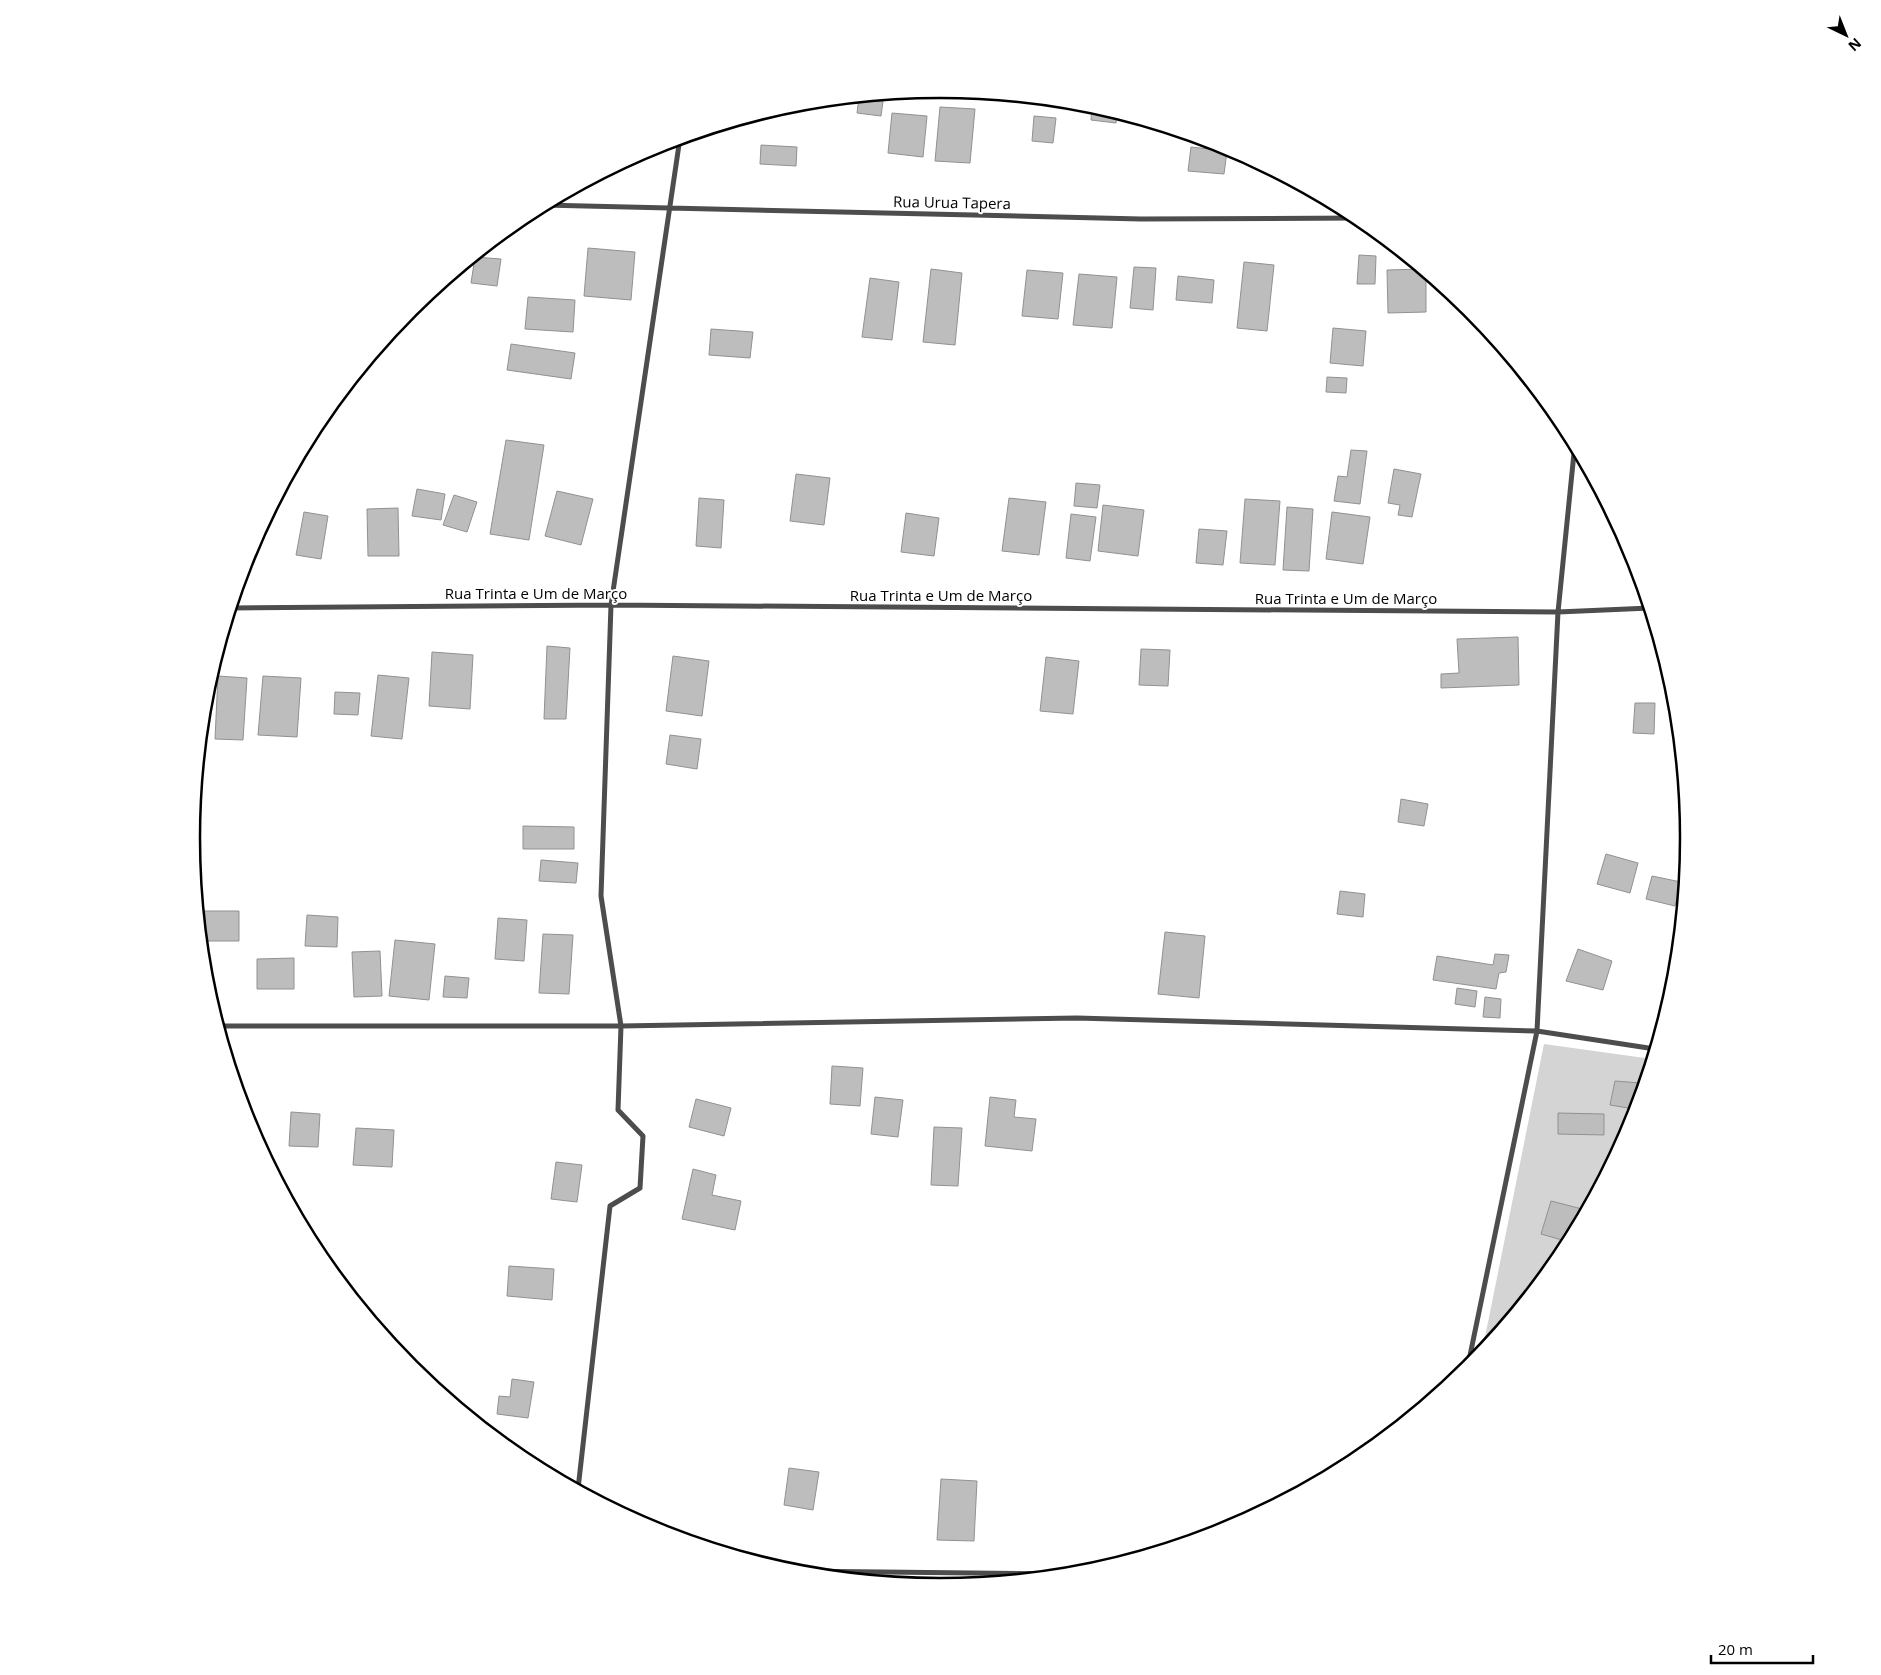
<svg xmlns="http://www.w3.org/2000/svg" width="1881" height="1675" viewBox="0 0 1881 1675" font-family="'Open Sans',sans-serif">
<rect width="100%" height="100%" fill="#fff"/>
<path fill="#d4d4d4" d="M 1544,1044 L 1652,1059 L 1632,1124 L 1563,1254 L 1482,1352 Z
M 864,1579 L 1004,1580 L 940,1586 Z"/>
<path fill="#bdbdbd" stroke="#919191" d="M 884,94 L 881,116 L 857,113 L 859,97 Z
M 1092,105 L 1117,112 L 1116,123 L 1091,120 Z
M 940,107 L 975,109 L 970,163 L 935,161 Z
M 892,113 L 927,116 L 923,157 L 888,153 Z
M 1034,116 L 1056,118 L 1053,143 L 1032,141 Z
M 761,145 L 797,147 L 796,166 L 760,164 Z
M 1191,147 L 1227,151 L 1224,174 L 1188,171 Z
M 588,248 L 635,252 L 631,300 L 584,296 Z
M 1359,255 L 1376,256 L 1375,284 L 1357,284 Z
M 475,257 L 501,259 L 497,286 L 471,283 Z
M 1244,262 L 1274,265 L 1267,331 L 1237,328 Z
M 1134,267 L 1156,268 L 1153,310 L 1130,308 Z
M 931,269 L 962,273 L 955,345 L 923,342 Z
M 1422,269 L 1426,272 L 1426,312 L 1388,313 L 1387,270 Z
M 1027,270 L 1063,273 L 1058,319 L 1022,316 Z
M 1079,274 L 1117,277 L 1112,328 L 1073,325 Z
M 1178,276 L 1214,280 L 1212,303 L 1176,300 Z
M 870,278 L 899,282 L 892,340 L 862,337 Z
M 528,297 L 575,300 L 573,332 L 525,329 Z
M 1333,328 L 1366,331 L 1363,366 L 1330,363 Z
M 711,329 L 753,332 L 750,358 L 709,355 Z
M 511,344 L 575,353 L 571,379 L 507,370 Z
M 1327,377 L 1347,378 L 1346,393 L 1326,392 Z
M 506,440 L 544,445 L 529,540 L 490,534 Z
M 1351,450 L 1367,451 L 1360,504 L 1334,501 L 1338,476 L 1347,477 Z
M 1394,469 L 1421,474 L 1412,517 L 1398,515 L 1400,505 L 1388,503 Z
M 796,474 L 830,478 L 824,525 L 790,521 Z
M 1076,483 L 1100,485 L 1097,508 L 1074,506 Z
M 417,489 L 445,494 L 441,520 L 412,516 Z
M 557,491 L 593,499 L 581,545 L 545,536 Z
M 454,495 L 477,502 L 467,532 L 443,525 Z
M 699,498 L 724,500 L 721,548 L 696,546 Z
M 1009,498 L 1046,502 L 1039,555 L 1002,551 Z
M 1245,499 L 1280,501 L 1275,565 L 1240,563 Z
M 1103,505 L 1144,510 L 1138,556 L 1098,551 Z
M 1287,507 L 1313,509 L 1309,571 L 1283,570 Z
M 398,508 L 399,556 L 368,556 L 367,509 Z
M 304,512 L 328,516 L 321,559 L 296,555 Z
M 1332,512 L 1370,517 L 1363,564 L 1326,559 Z
M 906,513 L 939,518 L 934,556 L 901,552 Z
M 1071,514 L 1096,517 L 1090,561 L 1066,558 Z
M 1199,529 L 1227,531 L 1223,565 L 1196,563 Z
M 1518,637 L 1519,685 L 1441,688 L 1441,674 L 1459,673 L 1457,639 Z
M 547,646 L 570,648 L 566,719 L 544,719 Z
M 1141,649 L 1170,650 L 1168,686 L 1139,685 Z
M 432,652 L 473,655 L 470,709 L 429,706 Z
M 673,656 L 709,661 L 702,716 L 666,711 Z
M 1046,657 L 1079,661 L 1073,714 L 1040,711 Z
M 378,675 L 409,678 L 402,739 L 371,736 Z
M 218,676 L 247,678 L 243,740 L 215,739 Z
M 263,676 L 301,678 L 297,737 L 258,735 Z
M 335,692 L 360,693 L 358,715 L 334,714 Z
M 1635,703 L 1655,703 L 1654,734 L 1633,733 Z
M 670,735 L 701,739 L 697,769 L 666,764 Z
M 1401,799 L 1428,804 L 1424,826 L 1398,822 Z
M 523,826 L 574,827 L 574,849 L 523,849 Z
M 1606,854 L 1638,863 L 1630,893 L 1597,884 Z
M 541,860 L 578,863 L 576,883 L 539,881 Z
M 1652,876 L 1681,882 L 1675,906 L 1646,899 Z
M 1340,891 L 1365,894 L 1363,917 L 1337,914 Z
M 202,911 L 239,911 L 239,941 L 202,941 Z
M 307,915 L 338,917 L 337,947 L 305,946 Z
M 498,918 L 527,920 L 524,961 L 495,959 Z
M 1165,932 L 1205,936 L 1199,998 L 1158,994 Z
M 543,934 L 573,935 L 569,994 L 539,993 Z
M 395,940 L 435,944 L 429,1000 L 389,996 Z
M 1578,949 L 1612,961 L 1603,990 L 1566,981 Z
M 380,951 L 382,996 L 354,997 L 352,952 Z
M 1495,954 L 1509,955 L 1506,972 L 1499,973 L 1496,989 L 1433,980 L 1437,956 L 1493,965 Z
M 294,958 L 294,989 L 257,989 L 257,959 Z
M 445,976 L 469,978 L 467,998 L 443,997 Z
M 1457,988 L 1477,991 L 1475,1007 L 1455,1004 Z
M 1485,997 L 1501,999 L 1500,1018 L 1483,1017 Z
M 832,1066 L 863,1068 L 860,1106 L 830,1104 Z
M 1615,1081 L 1640,1083 L 1634,1109 L 1610,1105 Z
M 875,1097 L 903,1100 L 898,1137 L 871,1134 Z
M 990,1097 L 1016,1100 L 1014,1117 L 1036,1119 L 1032,1151 L 985,1146 Z
M 696,1099 L 731,1108 L 724,1136 L 689,1127 Z
M 291,1112 L 320,1114 L 318,1147 L 289,1146 Z
M 1558,1113 L 1604,1114 L 1604,1135 L 1558,1134 Z
M 934,1127 L 962,1128 L 958,1186 L 931,1185 Z
M 356,1128 L 394,1130 L 392,1167 L 353,1165 Z
M 556,1162 L 582,1165 L 577,1202 L 551,1199 Z
M 693,1169 L 716,1175 L 712,1195 L 741,1201 L 735,1230 L 682,1219 Z
M 1551,1201 L 1586,1210 L 1569,1242 L 1541,1234 Z
M 509,1266 L 554,1269 L 552,1300 L 507,1296 Z
M 512,1379 L 534,1382 L 528,1418 L 497,1414 L 499,1396 L 510,1397 Z
M 789,1468 L 819,1472 L 813,1510 L 784,1505 Z
M 941,1479 L 977,1481 L 974,1541 L 937,1540 Z"/>
<g fill="none" stroke-linecap="round" stroke-linejoin="round">
<path stroke="#4d4d4d" stroke-width="5" d="M 543,205 L 1141,219 L 1361,218
M 232,608 L 611,605 L 1558,612 L 1650,608
M 219,1026 L 621,1026 L 1077,1018 L 1537,1031 L 1655,1049
M 1467,1370 L 1537,1031 L 1558,612 L 1575,443
M 578,1489 L 610,1206 L 640,1188 L 643,1136 L 618,1110 L 621,1026 L 601,896 L 611,605 L 680,138
M 793,1571 L 1063,1574"/>
</g>
<g text-anchor="middle" dominant-baseline="central" stroke-width="4" stroke-linejoin="round" paint-order="stroke">
<g font-size="15" fill="#000" stroke="#fff">
<text transform="translate(952 202) rotate(1)">Rua Urua Tapera</text>
<text x="536" y="593">Rua Trinta e Um de Março</text>
<text x="941" y="595">Rua Trinta e Um de Março</text>
<text x="1346" y="598">Rua Trinta e Um de Março</text>
</g>
</g>
<path d="M0 0H1881V1675H0ZM200 838a740 740 0 1 1 1480 0a740 740 0 1 1-1480 0Z" fill="#fff" fill-rule="evenodd"/>
<path fill="none" stroke="#000" stroke-width="2.5" d="M200 838a740 740 0 1 1 1480 0a740 740 0 1 1-1480 0Z"/>
<g transform="translate(1846 35) rotate(137)" stroke="#ffffff" stroke-width="4" paint-order="stroke">
<path d="M0-4L9 19L0 12L-9 19Z" fill="#000000"/>
<text y="-8" font-size="14" font-weight="bold" text-anchor="middle" fill="#000000">N</text>
</g>
<path d="M1711 1655v8h102v-8" fill="none" stroke="#000000" stroke-width="2.5"/>
<text x="1718" y="1655" font-size="15" fill="#000000" stroke="#ffffff" stroke-width="4" paint-order="stroke">20 m</text>
</svg>
